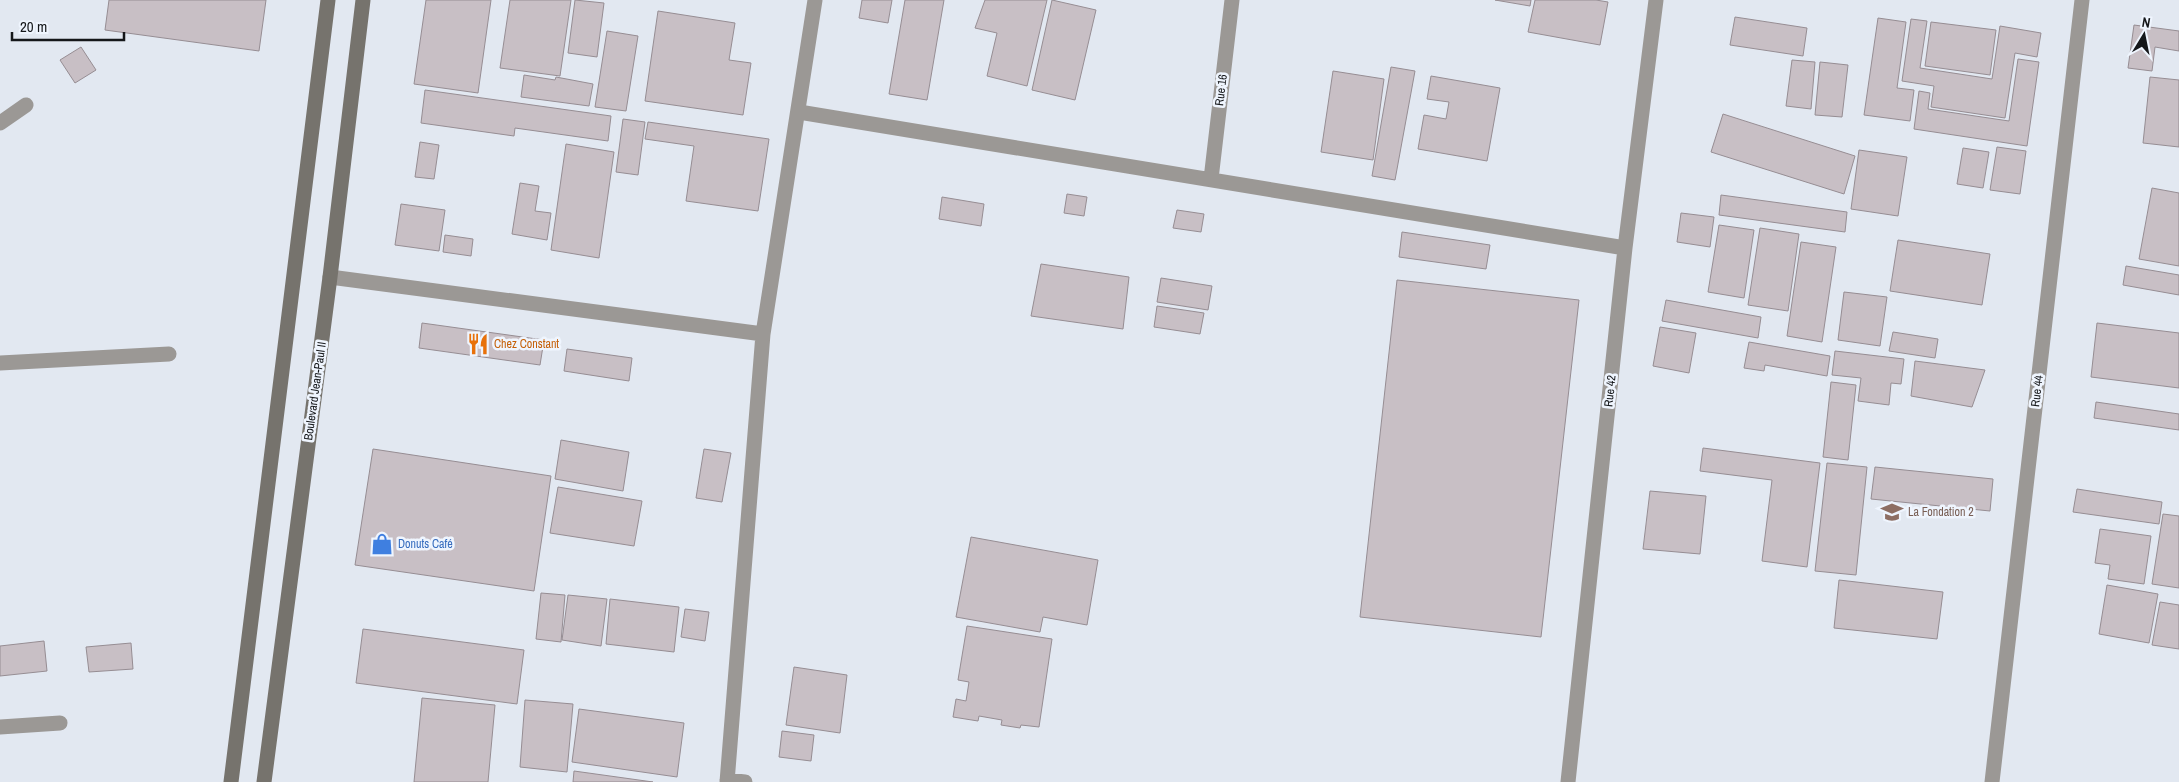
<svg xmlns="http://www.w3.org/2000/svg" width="2179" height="782" viewBox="0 0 2179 782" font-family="'Archivo Narrow',sans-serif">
<rect width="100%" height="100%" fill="#e2e8f1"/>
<path fill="#c8bfc5" stroke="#968d93" d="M 109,0 L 266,0 L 259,51 L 105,30 Z
M 426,0 L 491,0 L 478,93 L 414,84 Z
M 510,0 L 571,0 L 560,76 L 500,68 Z
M 575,0 L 604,3 L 597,57 L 568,53 Z
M 862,0 L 892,0 L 888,23 L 859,18 Z
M 905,0 L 944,0 L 927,100 L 889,94 Z
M 985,0 L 1047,0 L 1027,86 L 987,76 L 997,33 L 975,28 Z
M 1052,0 L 1096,10 L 1075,100 L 1032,90 Z
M 1495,0 L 1531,0 L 1530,6 Z
M 1535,0 L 1596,0 L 1608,2 L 1600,45 L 1528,32 Z
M 658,11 L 735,23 L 729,60 L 751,63 L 743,115 L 645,101 Z
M 1735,17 L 1807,28 L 1803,56 L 1730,45 Z
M 1878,18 L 1906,22 L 1897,88 L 1914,90 L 1910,121 L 1864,115 Z
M 1911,19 L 1927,21 L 1920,68 L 1992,79 L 2000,26 L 2041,33 L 2037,57 L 2015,53 L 2005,118 L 1931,107 L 1934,86 L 1902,81 Z
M 1931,22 L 1996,30 L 1990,75 L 1925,66 Z
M 2134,25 L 2179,31 L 2179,51 L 2155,47 L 2152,71 L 2128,68 Z
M 607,31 L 638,36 L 626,111 L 595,107 Z
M 81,47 L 96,70 L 75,83 L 60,60 Z
M 2018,59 L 2039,62 L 2027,146 L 1914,129 L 1919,91 L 1930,93 L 1928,109 L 2009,121 Z
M 1792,60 L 1815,62 L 1811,109 L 1786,106 Z
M 1820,62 L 1848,65 L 1842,117 L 1815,115 Z
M 1391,67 L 1415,71 L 1395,180 L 1372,176 Z
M 1333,71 L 1384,79 L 1373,160 L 1321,152 Z
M 524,75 L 555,80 L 556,77 L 593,84 L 589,106 L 521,97 Z
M 1431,76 L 1500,88 L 1487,161 L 1418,149 L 1424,115 L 1446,119 L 1449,102 L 1427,99 Z
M 2150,77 L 2179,80 L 2179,147 L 2143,143 Z
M 425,90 L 611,116 L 608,141 L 515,128 L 514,136 L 421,123 Z
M 1723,114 L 1855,156 L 1844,194 L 1711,152 Z
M 623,119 L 645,122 L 638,175 L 616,172 Z
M 648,122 L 769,139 L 758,211 L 686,201 L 694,146 L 645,139 Z
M 420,142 L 439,145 L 434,179 L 415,177 Z
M 566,144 L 614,152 L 599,258 L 551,250 Z
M 1997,147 L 2026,151 L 2020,194 L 1990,190 Z
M 1963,148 L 1989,152 L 1983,188 L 1957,184 Z
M 1859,150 L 1907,157 L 1898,216 L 1851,209 Z
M 520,183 L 539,186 L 535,211 L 551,213 L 547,240 L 512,234 Z
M 2152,188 L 2179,193 L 2179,266 L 2139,259 Z
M 1067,194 L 1087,197 L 1084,216 L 1064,213 Z
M 1721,195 L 1847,212 L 1845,232 L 1719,215 Z
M 942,197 L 984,204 L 981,226 L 939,219 Z
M 401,204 L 445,210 L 439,251 L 395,245 Z
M 1177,210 L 1204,214 L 1201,232 L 1173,228 Z
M 1681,213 L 1714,217 L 1710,247 L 1677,242 Z
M 1719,225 L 1754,230 L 1744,298 L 1708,292 Z
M 1760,228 L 1799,234 L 1788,311 L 1748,305 Z
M 1402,232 L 1490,245 L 1486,269 L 1399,257 Z
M 445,235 L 473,239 L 471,256 L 443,252 Z
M 1898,240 L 1990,254 L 1982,305 L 1890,291 Z
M 1801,242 L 1836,247 L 1822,342 L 1787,336 Z
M 1041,264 L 1129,277 L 1123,329 L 1031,316 Z
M 2126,266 L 2179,275 L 2179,295 L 2123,285 Z
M 1161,278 L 1212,286 L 1208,310 L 1157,302 Z
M 1397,280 L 1579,300 L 1541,637 L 1360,617 Z
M 1844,292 L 1887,297 L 1880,346 L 1838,340 Z
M 1666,300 L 1761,317 L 1758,338 L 1662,321 Z
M 1157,306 L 1204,313 L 1200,334 L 1154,327 Z
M 422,323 L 544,340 L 540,365 L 419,348 Z
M 2097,323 L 2179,333 L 2179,388 L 2091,377 Z
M 1660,327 L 1696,333 L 1689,373 L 1653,366 Z
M 1893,332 L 1938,339 L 1935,358 L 1889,351 Z
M 1749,342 L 1830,356 L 1827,376 L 1765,365 L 1764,371 L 1744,368 Z
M 567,349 L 632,358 L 629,381 L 564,371 Z
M 1835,351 L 1904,359 L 1901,384 L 1891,383 L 1889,405 L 1858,401 L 1861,378 L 1832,375 Z
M 1915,361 L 1985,370 L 1972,407 L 1911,396 Z
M 1831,382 L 1856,385 L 1848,460 L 1823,457 Z
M 2096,402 L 2179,414 L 2179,430 L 2094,418 Z
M 561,440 L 629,452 L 623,491 L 555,479 Z
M 1703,448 L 1820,463 L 1807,567 L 1762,561 L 1772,480 L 1700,471 Z
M 373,449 L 551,476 L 534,591 L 355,565 Z
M 704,449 L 731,453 L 722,502 L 696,498 Z
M 1827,463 L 1867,467 L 1856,575 L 1815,571 Z
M 1875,467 L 1993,479 L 1990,511 L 1871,499 Z
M 558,487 L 642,501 L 634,546 L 550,533 Z
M 2077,489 L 2162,502 L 2159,524 L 2073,512 Z
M 1650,491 L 1706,496 L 1700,554 L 1643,549 Z
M 2163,514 L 2179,516 L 2179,588 L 2152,584 Z
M 2100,529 L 2151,536 L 2144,584 L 2108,579 L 2110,565 L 2095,563 Z
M 971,537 L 1098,560 L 1087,625 L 1043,617 L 1040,632 L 956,617 Z
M 1839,580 L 1943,592 L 1937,639 L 1834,628 Z
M 2107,585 L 2158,594 L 2149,643 L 2099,634 Z
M 541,593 L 565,595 L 561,642 L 536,639 Z
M 568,595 L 607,599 L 601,646 L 562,640 Z
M 610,599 L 679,607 L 674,652 L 606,644 Z
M 2160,602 L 2179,605 L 2179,649 L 2152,645 Z
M 685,609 L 709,612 L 705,641 L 681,637 Z
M 967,626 L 1052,639 L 1039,727 L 1021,725 L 1020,728 L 1001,725 L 1002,720 L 979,716 L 978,721 L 953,717 L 956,699 L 966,701 L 969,682 L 958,680 Z
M 363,629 L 524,650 L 517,704 L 356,683 Z
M 44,641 L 47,671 L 0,676 L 0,646 Z
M 131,643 L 133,669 L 89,672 L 86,647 Z
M 794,667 L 847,675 L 840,733 L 786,725 Z
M 422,698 L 495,705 L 488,782 L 414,782 Z
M 525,700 L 573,704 L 567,772 L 520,767 Z
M 579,709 L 684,723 L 677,777 L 572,762 Z
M 782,731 L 814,735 L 811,761 L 779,757 Z
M 574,771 L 653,782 L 573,782 Z"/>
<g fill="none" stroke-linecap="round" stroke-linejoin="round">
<path stroke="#9b9895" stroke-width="15" d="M 799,112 L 1625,248
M 0,123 L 26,105
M 1211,179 L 1232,0
M 330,277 L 763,334
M 0,363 L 169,354
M 0,727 L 60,723
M 727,780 L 745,782
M 727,782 L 763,334 L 815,0
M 1568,782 L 1625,248 L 1656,0
M 1992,782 L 2082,0"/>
<path stroke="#76736d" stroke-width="15" d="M 231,782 L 328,0
M 264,782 L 330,277 L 363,0"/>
</g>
<defs>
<g id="restaurant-bare" transform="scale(1.725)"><path d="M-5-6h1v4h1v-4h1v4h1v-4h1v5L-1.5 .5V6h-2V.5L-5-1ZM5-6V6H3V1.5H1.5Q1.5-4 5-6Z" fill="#e8710a" stroke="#eff5fe" stroke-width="2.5" paint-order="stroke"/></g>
<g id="school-bare" transform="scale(1.725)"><path d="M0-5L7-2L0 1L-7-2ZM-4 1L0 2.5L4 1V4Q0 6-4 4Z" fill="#8d6e63" stroke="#eff5fe" stroke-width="2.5" paint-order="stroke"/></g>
<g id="shop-bare" transform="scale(1.725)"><path d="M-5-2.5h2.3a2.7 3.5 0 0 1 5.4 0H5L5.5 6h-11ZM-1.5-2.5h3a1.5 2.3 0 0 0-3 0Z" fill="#3f7fe0" stroke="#eff5fe" stroke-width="2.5" paint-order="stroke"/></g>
</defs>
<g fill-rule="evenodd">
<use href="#restaurant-bare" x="478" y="344"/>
<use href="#school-bare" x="1892" y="512"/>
<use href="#shop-bare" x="382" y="544"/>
</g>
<g text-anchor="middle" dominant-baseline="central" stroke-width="5" stroke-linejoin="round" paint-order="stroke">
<g font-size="12" fill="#15171a" stroke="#eff5fe">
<text transform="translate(1221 90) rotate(-83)">Rue 16</text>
<text transform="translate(315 391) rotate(-82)">Boulevard Jean-Paul II</text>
<text transform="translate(1610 391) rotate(-84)">Rue 42</text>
<text transform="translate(2037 391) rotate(-83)">Rue 44</text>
</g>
<g font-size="12" fill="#c56008" stroke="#eff5fe" text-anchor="start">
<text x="494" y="344">Chez Constant</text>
</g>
<g font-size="12" fill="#785e54" stroke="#eff5fe" text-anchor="start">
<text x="1908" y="512">La Fondation 2</text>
</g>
<g font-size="12" fill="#366cbe" stroke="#eff5fe" text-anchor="start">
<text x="398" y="544">Donuts Café</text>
</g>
</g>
<g transform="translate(2144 35) rotate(10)" stroke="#eff5fe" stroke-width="4" paint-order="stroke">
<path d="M0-4L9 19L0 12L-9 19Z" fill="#15171a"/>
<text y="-8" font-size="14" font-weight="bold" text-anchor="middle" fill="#15171a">N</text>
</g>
<path d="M12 32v8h112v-8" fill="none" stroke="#15171a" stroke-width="2.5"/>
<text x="20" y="32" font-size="15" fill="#15171a" stroke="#eff5fe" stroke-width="4" paint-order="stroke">20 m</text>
</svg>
